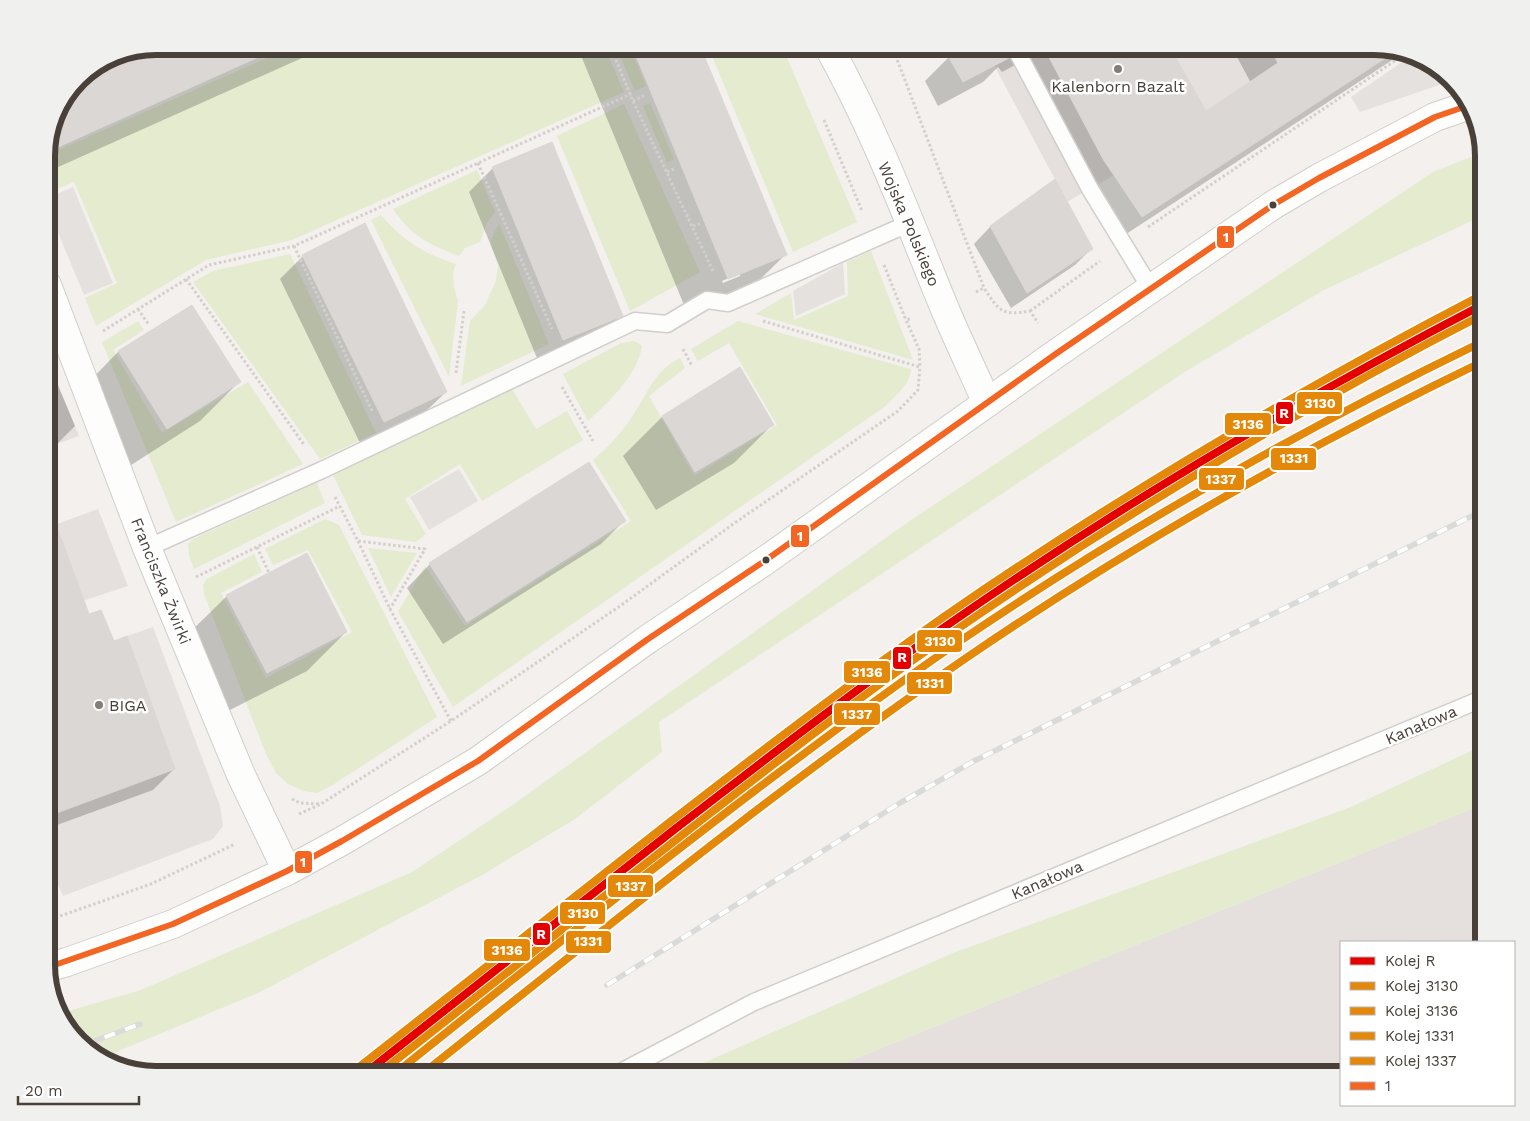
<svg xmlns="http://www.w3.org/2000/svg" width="1530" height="1121" viewBox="0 0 1530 1121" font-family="'Work Sans',sans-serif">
<rect width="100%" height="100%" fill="#f3f0ed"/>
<path fill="#e5e0dd" d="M 984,46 L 1273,46 L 1286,66 L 1111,177 L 1067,202 Z
M 46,354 L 79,436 L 46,448 Z
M 98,509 L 128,586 L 46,613 L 46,528 Z
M 1484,804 L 1484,942 L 1341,942 L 1341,1075 L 815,1075 Z"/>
<path fill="#e4ebcf" d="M 294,46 L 604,46 L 624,92 L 292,240 L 206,260 L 96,326 L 85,298 L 117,283 L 74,182 L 47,193 L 47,149 L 48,141 L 54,152 Z
M 616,46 L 629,46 L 646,86 L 635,91 Z
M 708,46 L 782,46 L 857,222 L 793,252 Z
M 650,103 L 674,159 L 667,163 L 643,106 Z
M 624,104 L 700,272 L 630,311 L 557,136 Z
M 1483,152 L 1484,215 L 1324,290 L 1183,373 L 659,722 L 662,752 L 575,819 L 482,875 L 258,993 L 104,1057 L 89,1052 L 58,1014 L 141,990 L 412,872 L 511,806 L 911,520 L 1433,172 Z
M 477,170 L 495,212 L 487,223 L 480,242 L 465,248 L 459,256 C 429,244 412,237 393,209 Z
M 381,215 C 403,241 424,254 456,264 L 453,273 L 454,287 L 458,301 L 449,377 L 371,220 Z
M 499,223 L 549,344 L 461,386 L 470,321 L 485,305 L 496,281 L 498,266 L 492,249 L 491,240 Z
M 871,251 L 913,360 L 755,314 L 791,293 L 794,320 L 848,296 L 847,262 Z
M 290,254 L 376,433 L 320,459 L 193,282 L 213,271 Z
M 138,321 L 144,330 L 113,350 L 162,433 L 248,382 L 303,464 L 176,522 L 102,342 Z
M 738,321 L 911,369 C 910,384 897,394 887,405 L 453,707 L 398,612 L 425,566 L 465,626 L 631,521 L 593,460 C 609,446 620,435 632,417 C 648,393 654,371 680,358 L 685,368 L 649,396 L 694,476 L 777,425 L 729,343 L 698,361 L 691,349 Z
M 634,341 L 642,346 C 638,374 609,402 588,421 L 563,374 L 621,343 Z
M 512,389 L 536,429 L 567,411 L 583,440 L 482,501 L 460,464 L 405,499 L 426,534 L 416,542 L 362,535 L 332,473 Z
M 317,483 L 325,503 L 194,569 L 189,555 L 188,544 L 193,539 Z
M 325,519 L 339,525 L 437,717 L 331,786 L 317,793 L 304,791 L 288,784 L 276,773 L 266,754 L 204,594 L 203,585 L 207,579 L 254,554 L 262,572 L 221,593 L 266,678 L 352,632 L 308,550 L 273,565 L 265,549 Z
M 368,548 L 417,553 L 391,597 Z
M 1484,745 L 1484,804 L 815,1075 L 676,1075 L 953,953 L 1351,807 Z"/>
<path fill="#e5e1de" d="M 1408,58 L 1441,69 L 1451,81 L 1360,112 L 1351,97 Z
M 73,187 L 113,283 L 84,295 L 47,206 L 47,198 Z
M 843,263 L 845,294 L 796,316 L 793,291 Z
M 459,469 L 478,501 L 429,530 L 410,497 Z
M 153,627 L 220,806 L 223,826 L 213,839 L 63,896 L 46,857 L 46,817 L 175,769 L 127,636 Z"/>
<path fill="#0003" fill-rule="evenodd" d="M 156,46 L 329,46 L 47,172 L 47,149 L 58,107 L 83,74 L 102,62 L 123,53 Z
M 577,46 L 699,46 L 785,255 L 746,293 L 689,317 ZM 740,273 L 740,276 L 723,283 L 722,281 Z
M 968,46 L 1168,46 L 1205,113 L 1251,83 L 1231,46 L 1374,46 L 1400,55 L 1117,240 L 1015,65 L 1002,72 L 998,67 L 983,82 L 938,106 L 925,81 L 949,57 Z
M 493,168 L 621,315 L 598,339 L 539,363 L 469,192 Z
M 1055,181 L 1091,249 L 1075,265 L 1011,308 L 974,244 L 990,227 Z
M 303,256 L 446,392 L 422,415 L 361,445 L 280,279 Z
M 191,306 L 239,382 L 200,421 L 128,467 L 80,391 L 118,352 Z
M 46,357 L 75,426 L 54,447 L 46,450 Z
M 739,368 L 773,424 L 734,463 L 656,510 L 623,456 L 662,417 Z
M 625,520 L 601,544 L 443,644 L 407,588 L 430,564 Z
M 46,550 L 89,616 L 174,769 L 153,790 L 46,829 Z
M 227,596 L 346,632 L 307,671 L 228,711 L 188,634 Z"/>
<path fill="#dbd7d4" stroke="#dbd7d3" d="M 156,46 L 283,46 L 47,152 L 58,107 L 83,74 L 117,54 Z
M 632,46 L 700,46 L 787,255 L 728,279 Z
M 965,46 L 1004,46 L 1009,58 L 963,82 L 948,56 Z
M 1043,46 L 1169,46 L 1206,111 L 1278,63 L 1269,46 L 1374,46 L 1393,53 L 1142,217 L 1103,159 Z
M 552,142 L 623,316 L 563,340 L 492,167 Z
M 1055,179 L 1093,249 L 1027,293 L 990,226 Z
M 365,223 L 447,392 L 384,422 L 302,255 Z
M 192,305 L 241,382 L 167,429 L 118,351 Z
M 740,367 L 774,425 L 695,472 L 662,416 Z
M 589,462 L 626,521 L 467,622 L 429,563 Z
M 50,508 L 89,614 L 101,610 L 114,641 L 127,636 L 175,769 L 46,817 L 46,509 Z
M 307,553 L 347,632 L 267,673 L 226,595 Z"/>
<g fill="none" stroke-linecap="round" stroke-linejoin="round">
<g stroke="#d1cecb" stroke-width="19">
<path id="service" d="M 1014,46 L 1090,189 L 1151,289
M 147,548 L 322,470 L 635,321 L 667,324 L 707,300 L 728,303 L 910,223
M 615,1075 L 754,1002 L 1484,698"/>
</g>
<g stroke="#d1cecb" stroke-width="30">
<path id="minor" d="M 828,46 C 874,128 907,216 942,302 C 956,336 972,369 987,403
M 47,285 L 147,548 L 241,775 L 287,871"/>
</g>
<g stroke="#d1cecb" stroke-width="30">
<path id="tertiary" d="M 46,968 L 67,962 L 173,924 L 287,871 L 342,841 L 478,761 L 648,639 L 766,560 L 1057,353 L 1273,205 L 1319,178 L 1435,117 L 1470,105"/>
</g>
<path stroke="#d3d0cc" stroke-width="3" stroke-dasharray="2.5 2.5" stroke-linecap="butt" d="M 610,46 L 633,101 L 713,271
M 892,46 L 984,288 C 999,311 1002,316 1030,311 L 1038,323
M 633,101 L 644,96
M 824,120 L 862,211
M 478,163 L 552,329
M 667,172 L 676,168
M 693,226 L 700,224
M 1148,227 L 1402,56
M 294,246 L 373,413
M 884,265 L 906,320
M 186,279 L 305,446
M 976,292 L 984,288
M 138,309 L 149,325
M 1030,311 L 1100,261
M 763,321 L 920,367 L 919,349 L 906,320 L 912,318
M 103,331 L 209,265 L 294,246 L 631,94
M 683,349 L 692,366
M 456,373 L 464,311
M 562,387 L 593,441
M 335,497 L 358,541 L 425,549 L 390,609
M 358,541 L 390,609 L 451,721
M 257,547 L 269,573
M 196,577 L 340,506
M 292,799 L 300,803 L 320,804
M 299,814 L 321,804 L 451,721 L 620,606 L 736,522 L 898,411 L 918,390 L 920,367
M 46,921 L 151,884 L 235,844"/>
<use href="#service" stroke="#fdfdfc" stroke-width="16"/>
<use href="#minor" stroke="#fdfdfc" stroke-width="28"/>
<use href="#tertiary" stroke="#fdfdfc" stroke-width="28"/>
<g stroke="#dadad9" stroke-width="5.5">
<path id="rail" d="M 607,985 L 900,803 L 974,761 L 1484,510
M 84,1045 L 140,1024"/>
</g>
<use href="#rail" stroke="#fff" stroke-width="4" stroke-dasharray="11" stroke-linecap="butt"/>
<g stroke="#fff" stroke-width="10">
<path id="bus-1" d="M 46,968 L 173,924 L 287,871 L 342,841 L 478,761 L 648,639 L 766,560 L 1057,353 L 1273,205 L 1319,178 L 1435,117 L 1470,105"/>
</g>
<use href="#bus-1" stroke="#f26522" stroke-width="6"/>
<g stroke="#fff" stroke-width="11">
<path id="rail-1" d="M 363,1075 C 467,992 571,911 675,829 C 766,759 856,689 949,624 C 1120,505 1299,400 1484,304"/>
</g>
<g stroke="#fff" stroke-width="11">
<path id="rail-2" d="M 377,1075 C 480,993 583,913 686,832 C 775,763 863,694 956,630 C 1125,513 1301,408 1484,314"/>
</g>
<g stroke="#fff" stroke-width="11">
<path id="rail-3" d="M 358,1068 C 461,986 566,904 670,822 C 760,752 851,682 945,616 C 1116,498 1295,392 1480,296"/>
</g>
<g stroke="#fff" stroke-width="11">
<path id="rail-4" d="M 421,1075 C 601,932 780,785 969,656 C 1133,544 1306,447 1484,361"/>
</g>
<g stroke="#fff" stroke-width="11">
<path id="rail-5" d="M 402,1068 C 519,974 637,880 757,789 C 825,738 893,686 963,639 C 1128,527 1301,430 1480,343"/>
</g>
<use href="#rail-1" stroke="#e50000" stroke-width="8"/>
<use href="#rail-2" stroke="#e48809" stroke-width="8"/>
<use href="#rail-3" stroke="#e48809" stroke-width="8"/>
<use href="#rail-4" stroke="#e48809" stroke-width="8"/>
<use href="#rail-5" stroke="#e48809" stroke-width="8"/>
</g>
<g fill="#847e78" stroke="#fff" stroke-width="2">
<circle cx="1118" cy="69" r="5"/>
<circle cx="99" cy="705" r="5"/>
</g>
<g fill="#494139" stroke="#fff" stroke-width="2">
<circle cx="1273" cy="205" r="4.5"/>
<circle cx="766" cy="560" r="4.5"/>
</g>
<g text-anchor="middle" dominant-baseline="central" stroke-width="5" stroke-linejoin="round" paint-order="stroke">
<g font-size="16" fill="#494139" stroke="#fff">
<text x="1118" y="86">Kalenborn Bazalt</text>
<text x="109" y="705" text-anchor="start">BIGA</text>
</g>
<g font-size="16" fill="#494139" stroke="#fff">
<text transform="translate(909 224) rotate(67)">Wojska Polskiego</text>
<text transform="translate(161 581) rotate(68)">Franciszka Żwirki</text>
<text transform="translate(1421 725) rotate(-23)">Kanałowa</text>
<text transform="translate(1047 880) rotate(-23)">Kanałowa</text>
</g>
</g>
<path d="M0 0H1530V1121H0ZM156 55H1374A101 101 0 0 1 1475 156V965A101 101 0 0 1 1374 1066H156A101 101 0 0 1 55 965V156A101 101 0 0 1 156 55Z" fill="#f0f0ef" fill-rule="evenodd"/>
<path fill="none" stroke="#494139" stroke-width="6" d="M156 55H1374A101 101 0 0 1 1475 156V965A101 101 0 0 1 1374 1066H156A101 101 0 0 1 55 965V156A101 101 0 0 1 156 55Z"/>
<g stroke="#fff" stroke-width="2">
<rect x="1216" y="225" width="19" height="24" rx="5" fill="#f26522"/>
<rect x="1296" y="391" width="47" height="24" rx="5" fill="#e48809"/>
<rect x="1275" y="401" width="19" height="24" rx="5" fill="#e50000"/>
<rect x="1224" y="412" width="48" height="24" rx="5" fill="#e48809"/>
<rect x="1270" y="447" width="47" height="24" rx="5" fill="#e48809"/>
<rect x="1198" y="467" width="47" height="24" rx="5" fill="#e48809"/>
<rect x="790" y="524" width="20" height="24" rx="5" fill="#f26522"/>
<rect x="916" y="629" width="47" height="24" rx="5" fill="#e48809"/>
<rect x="892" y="646" width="20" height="24" rx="5" fill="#e50000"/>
<rect x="843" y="660" width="48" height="24" rx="5" fill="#e48809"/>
<rect x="906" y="671" width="47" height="24" rx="5" fill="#e48809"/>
<rect x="833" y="702" width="48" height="24" rx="5" fill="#e48809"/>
<rect x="294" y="850" width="19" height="24" rx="5" fill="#f26522"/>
<rect x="607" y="874" width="47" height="24" rx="5" fill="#e48809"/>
<rect x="559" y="901" width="47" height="24" rx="5" fill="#e48809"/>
<rect x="532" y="922" width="19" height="24" rx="5" fill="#e50000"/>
<rect x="565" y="930" width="47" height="24" rx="5" fill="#e48809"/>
<rect x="483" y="938" width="48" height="24" rx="5" fill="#e48809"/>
</g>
<g font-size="14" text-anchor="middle" font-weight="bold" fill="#fff">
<text x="1226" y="242">1</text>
<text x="1320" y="408">3130</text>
<text x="1284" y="418">R</text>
<text x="1248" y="429">3136</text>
<text x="1294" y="463">1331</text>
<text x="1221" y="484">1337</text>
<text x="800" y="541">1</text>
<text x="940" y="646">3130</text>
<text x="902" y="662">R</text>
<text x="867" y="677">3136</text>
<text x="930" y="688">1331</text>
<text x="857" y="719">1337</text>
<text x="303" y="867">1</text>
<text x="631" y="891">1337</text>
<text x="583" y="918">3130</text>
<text x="541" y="939">R</text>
<text x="588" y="946">1331</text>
<text x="507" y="955">3136</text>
</g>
<rect x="1340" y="941" width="175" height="165" fill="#ffffff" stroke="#b6b3b0"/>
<rect x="1350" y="957" width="25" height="8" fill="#e50000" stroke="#b6b3b0"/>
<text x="1385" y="966" font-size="15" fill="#494139">Kolej R</text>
<rect x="1350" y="982" width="25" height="8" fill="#e48809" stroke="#b6b3b0"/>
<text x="1385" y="991" font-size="15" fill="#494139">Kolej 3130</text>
<rect x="1350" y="1007" width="25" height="8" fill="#e48809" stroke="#b6b3b0"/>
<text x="1385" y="1016" font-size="15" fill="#494139">Kolej 3136</text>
<rect x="1350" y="1032" width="25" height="8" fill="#e48809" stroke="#b6b3b0"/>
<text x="1385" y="1041" font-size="15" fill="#494139">Kolej 1331</text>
<rect x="1350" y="1057" width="25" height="8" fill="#e48809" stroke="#b6b3b0"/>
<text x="1385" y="1066" font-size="15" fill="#494139">Kolej 1337</text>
<rect x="1350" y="1082" width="25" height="8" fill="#f26522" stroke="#b6b3b0"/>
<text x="1385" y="1091" font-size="15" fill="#494139">1</text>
<path d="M18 1096v8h121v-8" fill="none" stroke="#494139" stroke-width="2.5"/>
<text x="25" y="1096" font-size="15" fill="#494139" stroke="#ffffff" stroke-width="4" paint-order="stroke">20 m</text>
</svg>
